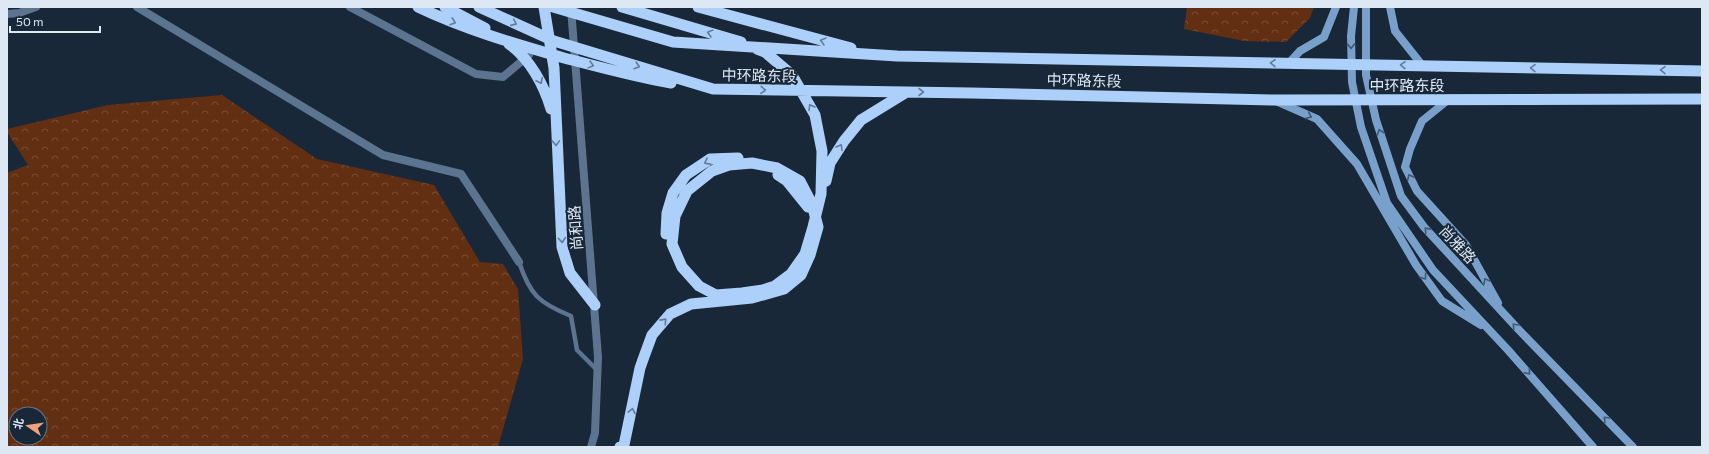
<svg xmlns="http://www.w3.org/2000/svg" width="1709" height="454" viewBox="0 0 1709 454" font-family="Commissioner,'Noto Sans SC',sans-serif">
<defs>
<pattern id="forest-crowns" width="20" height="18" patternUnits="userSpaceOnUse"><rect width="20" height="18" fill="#622f12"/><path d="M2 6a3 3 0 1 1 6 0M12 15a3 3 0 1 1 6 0" fill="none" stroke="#784d35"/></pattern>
</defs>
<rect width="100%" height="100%" fill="#182838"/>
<path fill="url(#forest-crowns)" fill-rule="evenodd" d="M 1187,7 L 1314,7 L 1310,18 L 1286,42 L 1244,41 L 1184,29 Z
M 222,95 L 317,159 L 434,185 L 480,262 L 503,264 L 518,289 L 523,359 L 498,447 L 7,447 L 7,173 L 28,165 L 7,132 L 7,129 L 108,105 ZM 16,414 L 40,414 L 40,438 L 16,438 Z"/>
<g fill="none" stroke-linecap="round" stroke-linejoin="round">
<path stroke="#5c748f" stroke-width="4.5" d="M 519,262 C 530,295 539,303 571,316 L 577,350 L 597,370"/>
<path stroke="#5c748f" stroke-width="8" d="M 137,7 L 383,155 L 461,174 L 519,262
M 350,7 L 476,74 L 503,77 L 529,55 L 531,49
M 7,14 L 19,13 L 36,7"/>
<path stroke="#5c748f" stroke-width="8" d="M 571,8 L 598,357 L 595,433 L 591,447"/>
<path stroke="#79a0cb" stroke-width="8" d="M 1354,7 L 1351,36 L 1352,82 L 1361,127 L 1387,203 L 1433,270 L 1508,350 L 1593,447
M 1366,7 L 1366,75 L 1376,120 L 1401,196 L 1424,227 L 1518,329 L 1633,447
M 1390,7 L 1395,31 L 1422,65
M 1289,63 L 1300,51 L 1324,37 L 1336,7
M 1448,100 L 1422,121 L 1410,149 L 1405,167 L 1417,191 L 1466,245 L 1498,303
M 1276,101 L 1317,119 L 1357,164 L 1416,265 L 1442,301 L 1481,325"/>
<path stroke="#acd0f9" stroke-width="11" d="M 418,7 C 464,29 515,44 564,58 C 600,67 635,77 671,83
M 445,7 L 485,28
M 479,7 L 554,41 L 713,89 L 971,93 L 1273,100 L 1702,99
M 544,7 L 554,68 L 562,247 L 570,273 L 595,305
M 553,7 L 673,42 L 897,56 L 1702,71
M 622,7 L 741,42
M 698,7 L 851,48
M 509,44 C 530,59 544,85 551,109
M 778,175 L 787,181 L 808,207
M 826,181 L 830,163 L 844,141 L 861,120 L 905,93
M 666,234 L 667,213 L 673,193 L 686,175 L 710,159 L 738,158
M 620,447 L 624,445 L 640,368 L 645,354 L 652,335 L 670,314 L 691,304 L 752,298 L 784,289 L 801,275 L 810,255 L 818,227 L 812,204 L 800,181 L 777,168 L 752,163 L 729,165 L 712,171 L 687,191 L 675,216 L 672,244 L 682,267 L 699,286 L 716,295 L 742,293 L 763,290 L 775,286 L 791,274 L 805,254 L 813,227 L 821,194 L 822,151 L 815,115 L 792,75 L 765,52 L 757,49"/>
</g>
<defs><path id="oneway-chevron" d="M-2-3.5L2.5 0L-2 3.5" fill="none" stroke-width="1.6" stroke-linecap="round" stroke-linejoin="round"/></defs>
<g stroke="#627c98">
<use href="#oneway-chevron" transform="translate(453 22) rotate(19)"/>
<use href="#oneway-chevron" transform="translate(514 23) rotate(24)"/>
<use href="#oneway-chevron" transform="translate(710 33) rotate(-165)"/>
<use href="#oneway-chevron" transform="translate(823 41) rotate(-165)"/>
<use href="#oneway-chevron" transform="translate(1273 63) rotate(-179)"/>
<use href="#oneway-chevron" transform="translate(591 65) rotate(15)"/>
<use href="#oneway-chevron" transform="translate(1403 65) rotate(-179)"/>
<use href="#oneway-chevron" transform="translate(637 66) rotate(17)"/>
<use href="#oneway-chevron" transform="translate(1533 68) rotate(-179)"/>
<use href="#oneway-chevron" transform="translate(1663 70) rotate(-179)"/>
<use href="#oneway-chevron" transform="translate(540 81) rotate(63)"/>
<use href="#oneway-chevron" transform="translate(763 90) rotate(1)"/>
<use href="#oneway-chevron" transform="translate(921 92)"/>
<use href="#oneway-chevron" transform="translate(811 107) rotate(-121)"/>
<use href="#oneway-chevron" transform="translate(556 143) rotate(88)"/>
<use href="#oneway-chevron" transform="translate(840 147) rotate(-59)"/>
<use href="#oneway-chevron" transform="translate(707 162) rotate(152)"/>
<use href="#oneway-chevron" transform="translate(562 240) rotate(85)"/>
<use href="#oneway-chevron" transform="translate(664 321) rotate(-48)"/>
<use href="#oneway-chevron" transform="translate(632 411) rotate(-78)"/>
</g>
<g stroke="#3f5873">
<use href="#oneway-chevron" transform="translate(1351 46) rotate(89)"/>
<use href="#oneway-chevron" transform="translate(1309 116) rotate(24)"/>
<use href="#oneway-chevron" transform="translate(1380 132) rotate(-109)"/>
<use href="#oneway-chevron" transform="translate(1410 177) rotate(-115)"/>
<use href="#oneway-chevron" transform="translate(1427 230) rotate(-132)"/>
<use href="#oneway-chevron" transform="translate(1424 277) rotate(54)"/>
<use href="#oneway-chevron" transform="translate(1486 281) rotate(-119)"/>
<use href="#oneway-chevron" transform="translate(1515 326) rotate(-133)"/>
<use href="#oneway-chevron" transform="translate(1528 372) rotate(49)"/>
<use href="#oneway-chevron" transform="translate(1606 419) rotate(-134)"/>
</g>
<g text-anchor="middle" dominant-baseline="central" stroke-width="4" stroke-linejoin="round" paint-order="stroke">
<g font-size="15" fill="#dee8f4" stroke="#182838">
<text transform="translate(759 75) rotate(1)">中环路东段</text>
<text transform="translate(1084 80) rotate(1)">中环路东段</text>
<text x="1407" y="85">中环路东段</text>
<text transform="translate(575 228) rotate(-94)">尚和路</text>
<text transform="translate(1458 244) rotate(47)">尚雅路</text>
</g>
</g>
<rect width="1709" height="454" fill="none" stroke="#dee8f4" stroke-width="16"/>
<g transform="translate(28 426) rotate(283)"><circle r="19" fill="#182838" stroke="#677583"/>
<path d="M0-3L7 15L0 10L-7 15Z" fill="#f0a27a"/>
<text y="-6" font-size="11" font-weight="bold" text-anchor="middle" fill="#dee8f4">北</text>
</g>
<path d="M10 26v6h90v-6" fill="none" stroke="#dee8f4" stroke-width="2"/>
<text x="16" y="26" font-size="12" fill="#dee8f4" stroke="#182838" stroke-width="3" paint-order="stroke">50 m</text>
</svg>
